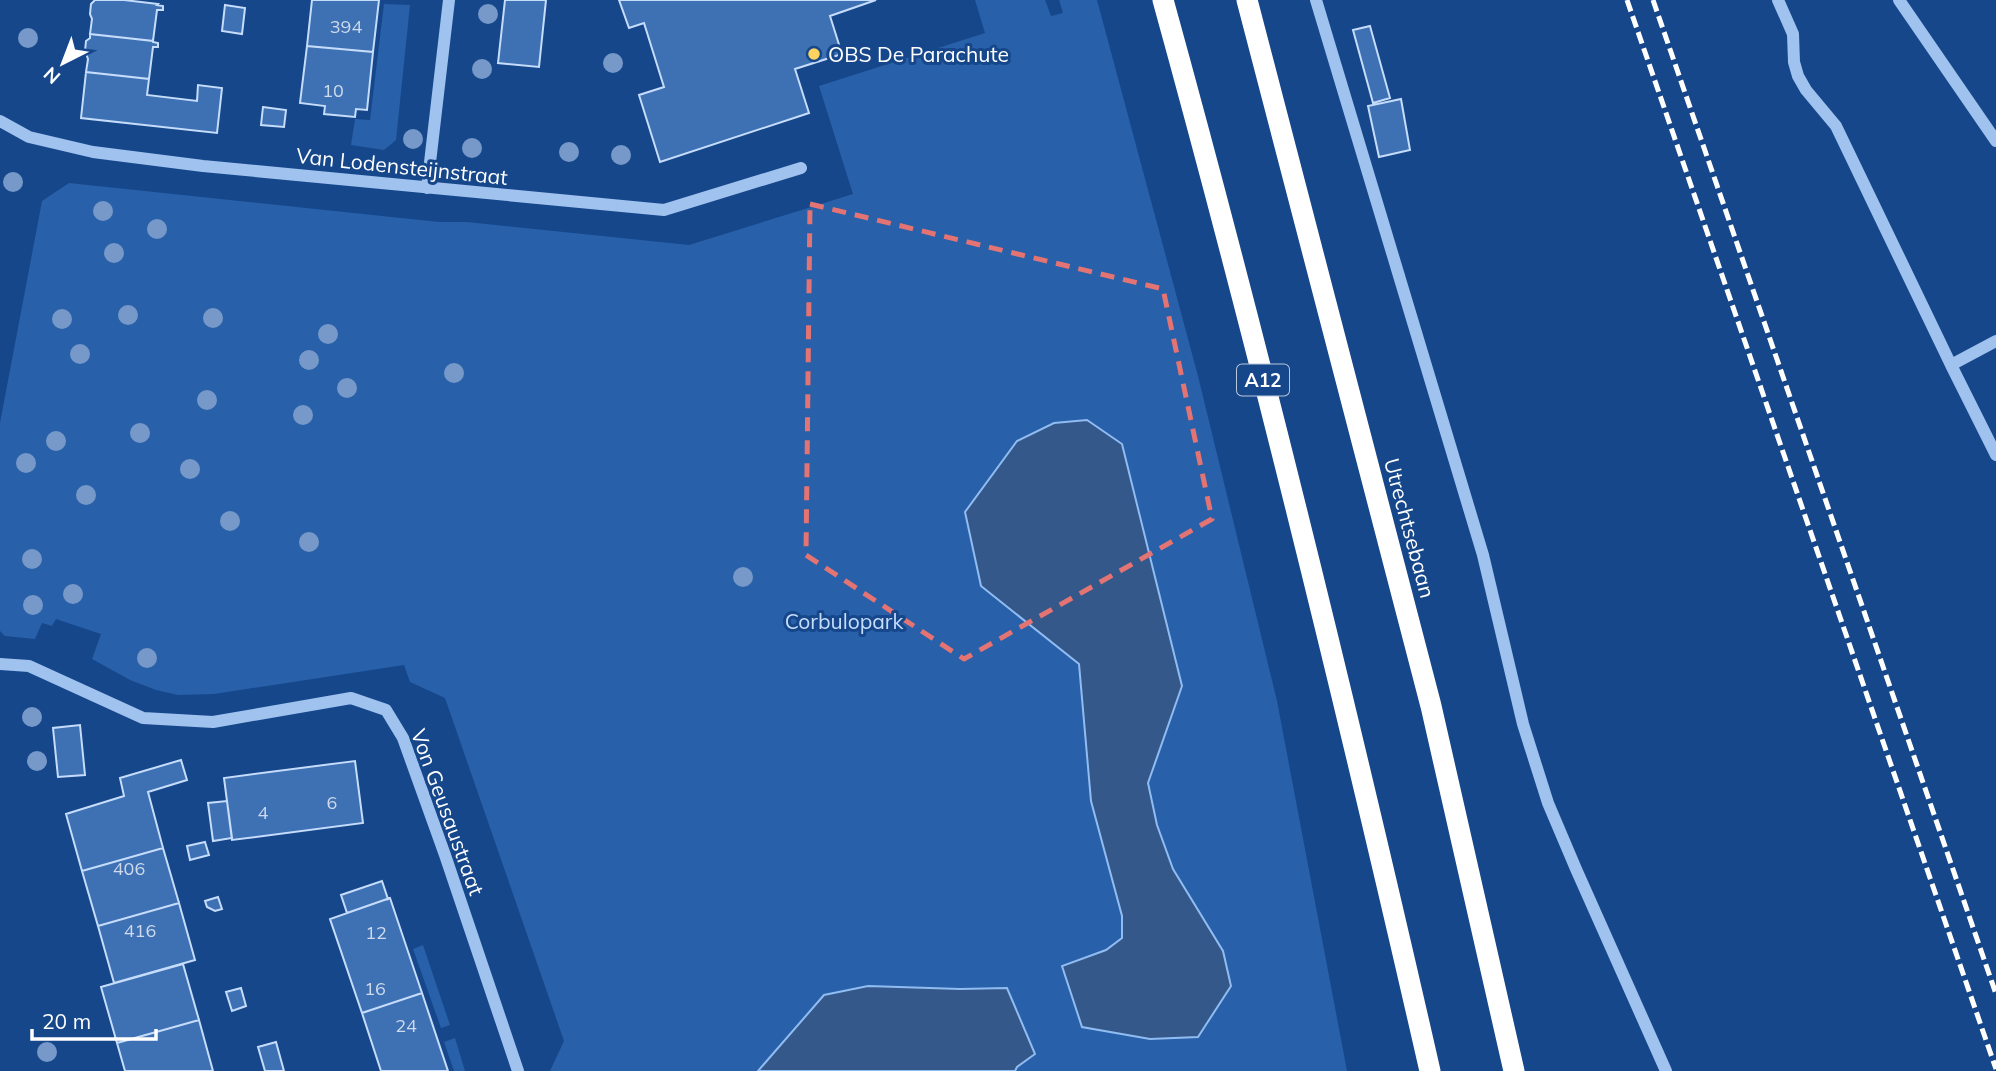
<svg xmlns="http://www.w3.org/2000/svg" width="1996" height="1071" viewBox="0 0 1996 1071" font-family="Mulish,sans-serif">
<rect width="100%" height="100%" fill="#16478b"/>
<path fill="#2860a9" d="M 975,0 L 1045,0 L 1051,16 L 1063,13 L 1059,0 L 1097,0 L 1198,376 L 1277,701 L 1347,1071 L 550,1071 L 564,1041 L 445,698 L 410,682 L 404,665 L 214,694 L 178,695 L 156,690 L 130,680 L 92,659 L 101,634 L 56,619 L 52,626 L 42,623 L 35,639 L 5,636 L 0,631 L 0,423 L 42,201 L 69,183 L 439,222 L 467,222 L 689,245 L 853,194 L 819,86 L 985,33 Z
M 384,4 L 410,5 L 396,140 L 384,150 L 351,145 L 355,119 L 370,120 Z
M 423,945 L 450,1025 L 441,1028 L 413,949 Z
M 455,1038 L 465,1071 L 454,1071 L 444,1042 Z"/>
<path fill="#34588a" stroke="#91bcf2" stroke-width="2" d="M 1087,420 L 1122,444 L 1182,686 L 1148,783 L 1157,825 L 1173,869 L 1223,951 L 1231,986 L 1198,1037 L 1150,1039 L 1082,1027 L 1062,966 L 1106,950 L 1122,938 L 1122,916 L 1091,801 L 1079,664 L 981,586 L 965,512 L 1017,441 L 1054,423 Z
M 868,986 L 960,989 L 1007,988 L 1035,1054 L 1017,1067 L 1015,1071 L 758,1071 L 824,995 Z"/>
<path fill="#3e70b4" stroke="#c5dcfb" stroke-width="2" d="M 95,0 L 124,0 L 158,4 L 157,5 L 163,6 L 163,10 L 157,10 L 153,41 L 90,34 L 92,19 L 90,14 L 91,4 Z
M 312,0 L 379,0 L 373,52 L 307,46 Z
M 505,0 L 546,0 L 539,67 L 498,63 Z
M 619,0 L 876,0 L 830,16 L 842,54 L 795,69 L 809,113 L 660,162 L 639,95 L 664,87 L 644,23 L 629,28 Z
M 225,5 L 245,8 L 242,34 L 222,31 Z
M 1370,26 L 1390,98 L 1373,103 L 1353,30 Z
M 90,34 L 153,41 L 153,42 L 158,43 L 158,47 L 153,47 L 149,79 L 86,72 L 88,59 L 85,51 L 86,41 L 90,38 Z
M 307,46 L 373,52 L 367,110 L 356,109 L 355,117 L 324,114 L 325,106 L 300,103 Z
M 86,72 L 149,79 L 147,95 L 197,101 L 198,85 L 222,88 L 217,133 L 81,118 Z
M 1401,99 L 1410,150 L 1379,157 L 1368,106 Z
M 263,107 L 286,110 L 284,127 L 261,125 Z
M 80,725 L 85,775 L 58,777 L 53,728 Z
M 181,760 L 187,780 L 148,792 L 163,848 L 82,871 L 66,814 L 124,796 L 120,778 Z
M 355,761 L 363,823 L 232,840 L 224,778 Z
M 227,801 L 232,838 L 213,841 L 208,803 Z
M 205,842 L 209,855 L 190,860 L 187,846 Z
M 163,848 L 179,903 L 98,926 L 82,871 Z
M 382,881 L 388,899 L 390,898 L 347,913 L 341,895 Z
M 218,897 L 222,909 L 215,911 L 207,907 L 205,901 Z
M 390,898 L 422,993 L 362,1013 L 330,919 Z
M 179,903 L 195,960 L 114,983 L 98,926 Z
M 183,964 L 199,1020 L 117,1043 L 101,987 Z
M 241,988 L 246,1006 L 232,1011 L 226,992 Z
M 422,993 L 448,1071 L 381,1071 L 362,1013 Z
M 199,1020 L 213,1071 L 125,1071 L 117,1043 Z
M 276,1042 L 284,1071 L 265,1071 L 258,1047 Z"/>
<g fill="none" stroke-linecap="round" stroke-linejoin="round">
<path stroke="#9fc2ef" stroke-width="12" d="M 1316,0 L 1483,555 L 1523,724 L 1535,762 L 1548,803 L 1576,869 L 1666,1071
M 1778,0 L 1793,34 L 1794,62 L 1798,76 L 1806,90 L 1836,126 L 1951,365
M 1899,0 L 1996,141
M 0,121 L 29,137 L 93,152 L 203,166 L 664,210 L 801,168
M 427,188 L 449,0
M 1996,341 L 1951,365 L 1996,455
M 0,664 L 29,666 L 143,718 L 213,722 L 351,698 L 386,710 L 403,738 L 445,855 L 518,1071"/>
<path stroke="#fff" stroke-width="21" d="M 1163,0 C 1261,355 1348,712 1430,1071
M 1247,0 L 1431,706 L 1514,1071"/>
<path stroke="#fff" stroke-width="5" stroke-dasharray="12 5" stroke-linecap="butt" d="M 1627,0 L 1996,1069
M 1653,0 L 1996,994"/>
</g>
<g fill="#7699c9">
<circle cx="488" cy="14" r="10"/>
<circle cx="28" cy="38" r="10"/>
<circle cx="613" cy="63" r="10"/>
<circle cx="482" cy="69" r="10"/>
<circle cx="413" cy="139" r="10"/>
<circle cx="472" cy="148" r="10"/>
<circle cx="569" cy="152" r="10"/>
<circle cx="621" cy="155" r="10"/>
<circle cx="13" cy="182" r="10"/>
<circle cx="103" cy="211" r="10"/>
<circle cx="157" cy="229" r="10"/>
<circle cx="114" cy="253" r="10"/>
<circle cx="128" cy="315" r="10"/>
<circle cx="213" cy="318" r="10"/>
<circle cx="62" cy="319" r="10"/>
<circle cx="328" cy="334" r="10"/>
<circle cx="80" cy="354" r="10"/>
<circle cx="309" cy="360" r="10"/>
<circle cx="454" cy="373" r="10"/>
<circle cx="347" cy="388" r="10"/>
<circle cx="207" cy="400" r="10"/>
<circle cx="303" cy="415" r="10"/>
<circle cx="140" cy="433" r="10"/>
<circle cx="56" cy="441" r="10"/>
<circle cx="26" cy="463" r="10"/>
<circle cx="190" cy="469" r="10"/>
<circle cx="86" cy="495" r="10"/>
<circle cx="230" cy="521" r="10"/>
<circle cx="309" cy="542" r="10"/>
<circle cx="32" cy="559" r="10"/>
<circle cx="743" cy="577" r="10"/>
<circle cx="73" cy="594" r="10"/>
<circle cx="33" cy="605" r="10"/>
<circle cx="147" cy="658" r="10"/>
<circle cx="32" cy="717" r="10"/>
<circle cx="37" cy="761" r="10"/>
<circle cx="47" cy="1052" r="10"/>
</g>
<path fill="none" stroke="#e47373" stroke-width="5" stroke-dasharray="14 9" stroke-linejoin="round" d="M 810,204 L 1163,289 L 1212,519 L 964,659 L 806,555 Z"/>
<circle fill="#ffd35d" stroke="#16478b" stroke-width="2.5" cx="814" cy="54" r="7"/>
<g text-anchor="middle" dominant-baseline="central" stroke-width="6" stroke-linejoin="round" paint-order="stroke">
<g font-size="18" fill="#cfdbec">
<text x="346" y="26">394</text>
<text x="333" y="90">10</text>
<text x="332" y="802">6</text>
<text x="263" y="812">4</text>
<text x="129" y="868">406</text>
<text x="140" y="930">416</text>
<text x="376" y="932">12</text>
<text x="375" y="988">16</text>
<text x="406" y="1025">24</text>
</g>
<rect fill="#16478b" stroke="#b9c8dc" stroke-width="2" x="1237" y="364.5" width="52" height="31" rx="5"/>
<g font-size="19" font-weight="bold" fill="#fff">
<text x="1263" y="380">A12</text>
</g>
<g font-size="21" fill="#fff" stroke="#16478b" text-anchor="start">
<text x="828" y="54">OBS De Parachute</text>
</g>
<g font-size="21" fill="#fff" stroke="#16478b">
<text transform="translate(402 166) rotate(6)">Van Lodensteijnstraat</text>
<text transform="translate(1410 528) rotate(75)">Utrechtsebaan</text>
<text transform="translate(448 812) rotate(70)">Von Geusaustraat</text>
</g>
<g font-size="21" fill="#c5dcfb" stroke="#16478b">
<text x="844" y="621">Corbulopark</text>
</g>
</g>
<g transform="translate(63 63) rotate(222)" stroke="#16478b" stroke-width="5" paint-order="stroke">
<path d="M0-5L12 26L0 18L-12 26Z" fill="#ffffff"/>
<text y="-10" font-size="19" font-weight="bold" text-anchor="middle" fill="#ffffff">N</text>
</g>
<path d="M32 1029v10h124v-10" fill="none" stroke="#ffffff" stroke-width="3.5"/>
<text x="42" y="1029" font-size="21" fill="#ffffff" stroke="#16478b" stroke-width="5" paint-order="stroke">20 m</text>
</svg>
